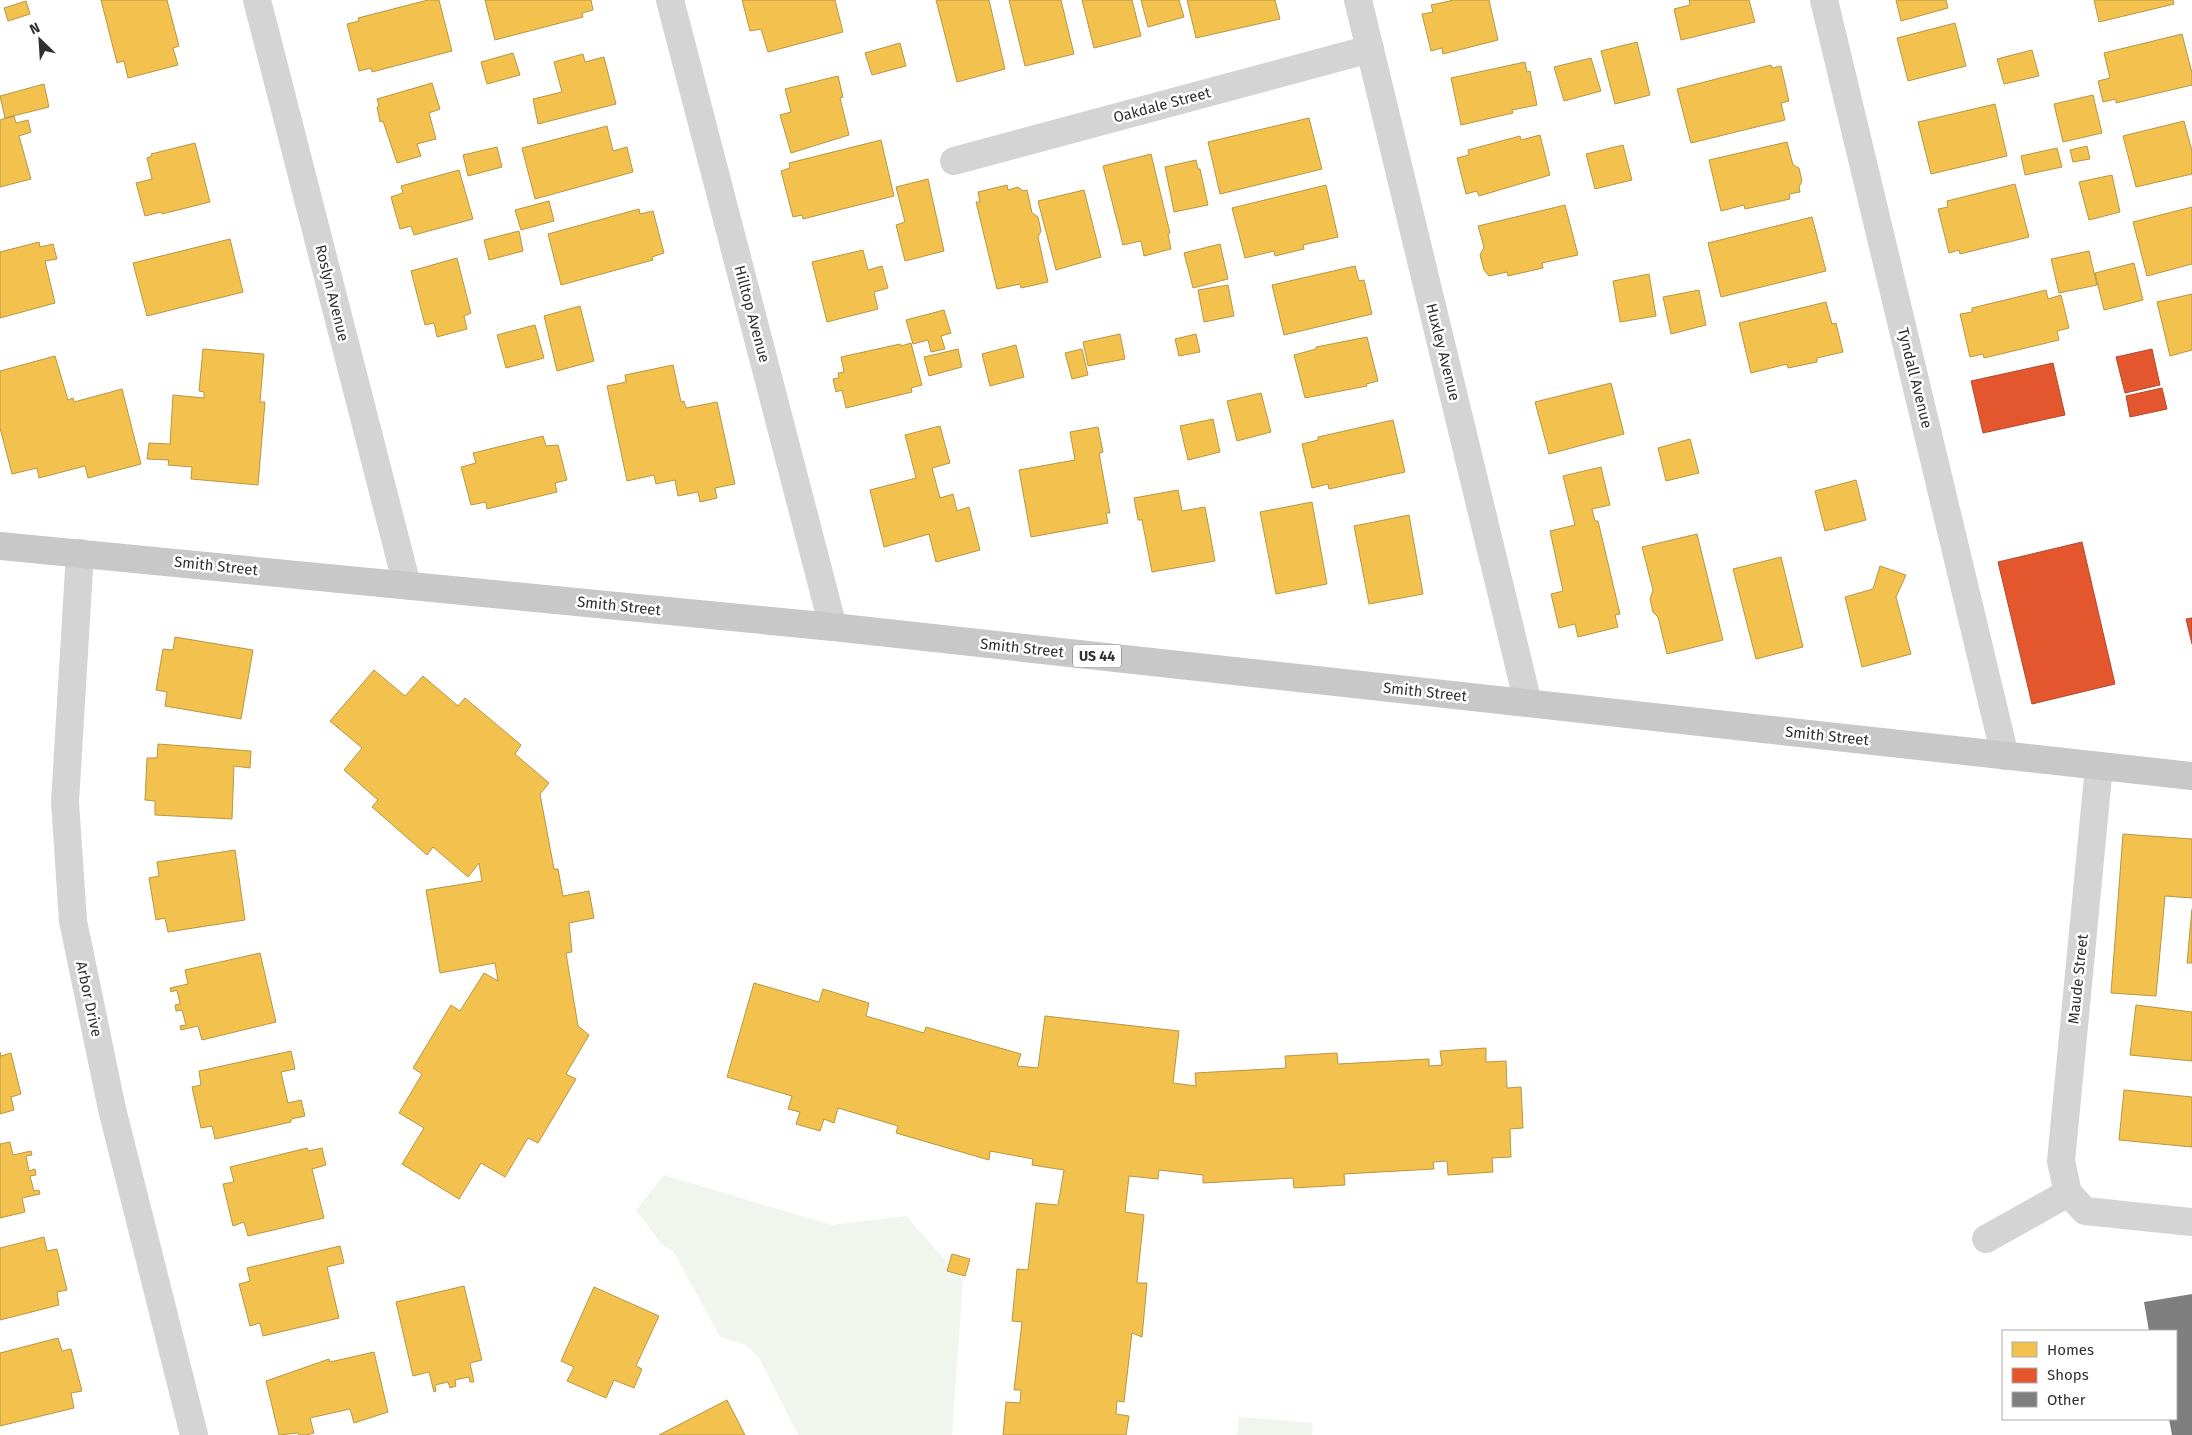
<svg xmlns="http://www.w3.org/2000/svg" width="2192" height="1435" viewBox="0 0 2192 1435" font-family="'Fira Sans',sans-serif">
<rect width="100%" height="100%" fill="#fff"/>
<path fill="#f0f6ed" d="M 664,1175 L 832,1225 L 906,1216 L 963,1280 L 952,1435 L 798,1435 L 759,1358 L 746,1345 L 720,1337 L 673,1251 L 662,1245 L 636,1210 Z
M 1239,1417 L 1313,1423 L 1312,1435 L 1237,1435 Z"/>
<path fill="#f2c14e" stroke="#b89645" d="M 101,0 L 167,0 L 179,46 L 173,48 L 178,65 L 128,78 L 124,61 L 117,63 Z
M 428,0 L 439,0 L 452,51 L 372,72 L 371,68 L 359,71 L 347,24 L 359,21 L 358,18 Z
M 485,0 L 591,0 L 593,10 L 582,13 L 583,17 L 495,40 Z
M 742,0 L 835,0 L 843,32 L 768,52 L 761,29 L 750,31 Z
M 936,0 L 989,0 L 1005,69 L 957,82 Z
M 1009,0 L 1061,0 L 1074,54 L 1025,66 Z
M 1082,0 L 1132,0 L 1141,36 L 1094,48 Z
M 1141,0 L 1179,0 L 1184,17 L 1148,27 Z
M 1187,0 L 1275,0 L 1280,19 L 1196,38 Z
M 1454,0 L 1489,0 L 1498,40 L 1443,54 L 1442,48 L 1431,51 L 1422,14 L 1433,12 L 1431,5 Z
M 1689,0 L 1749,0 L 1755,22 L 1681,40 L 1674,9 L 1690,5 Z
M 1896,0 L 1946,0 L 1948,8 L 1901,21 Z
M 2094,0 L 2173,0 L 2174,4 L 2099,22 Z
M 26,1 L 30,14 L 8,21 L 4,8 Z
M 1955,23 L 1966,66 L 1908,81 L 1897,38 Z
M 2182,34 L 2192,73 L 2192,85 L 2116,103 L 2116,99 L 2103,102 L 2098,81 L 2110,78 L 2104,53 Z
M 1637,42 L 1650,95 L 1615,104 L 1601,51 Z
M 900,43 L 906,66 L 872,75 L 865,53 Z
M 2032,50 L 2039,76 L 2004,84 L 1997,59 Z
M 513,53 L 520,75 L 487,84 L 481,62 Z
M 583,54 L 585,62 L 604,57 L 616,104 L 538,124 L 533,99 L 562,92 L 554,62 Z
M 1591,58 L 1601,91 L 1564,101 L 1554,67 Z
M 1525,62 L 1527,72 L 1530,71 L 1537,105 L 1512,110 L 1513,113 L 1461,125 L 1451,78 Z
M 1771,65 L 1772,68 L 1781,66 L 1789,101 L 1781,103 L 1785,120 L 1691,143 L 1677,89 Z
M 838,76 L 843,97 L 840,98 L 849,135 L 791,153 L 780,115 L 791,112 L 785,89 Z
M 432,83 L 440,109 L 429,113 L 436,139 L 417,144 L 421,156 L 397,163 L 383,121 L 380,122 L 377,107 L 379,106 L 377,99 Z
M 44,84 L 49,107 L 5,118 L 0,96 Z
M 2093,95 L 2102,133 L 2063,142 L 2054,104 Z
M 1995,104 L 2007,156 L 1931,174 L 1918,122 Z
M 14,116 L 16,123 L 28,120 L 31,132 L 19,136 L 31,179 L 0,187 L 0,120 Z
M 1309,118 L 1322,169 L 1220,194 L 1208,142 Z
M 2184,121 L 2192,151 L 2192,174 L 2136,187 L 2123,136 Z
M 607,126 L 613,151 L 627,147 L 633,172 L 535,199 L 522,148 Z
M 1540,135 L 1550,175 L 1479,196 L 1477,191 L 1466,194 L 1457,158 L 1469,155 L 1468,150 L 1520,136 L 1521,140 Z
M 881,140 L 894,196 L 803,219 L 802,215 L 793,217 L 781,171 L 790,168 L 789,163 Z
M 1787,142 L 1793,165 L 1799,168 L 1802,181 L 1799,187 L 1800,192 L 1789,194 L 1790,199 L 1745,209 L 1744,205 L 1721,211 L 1709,160 Z
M 195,143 L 210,202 L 162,214 L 161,212 L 145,216 L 136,183 L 152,179 L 147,158 L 152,156 L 151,154 Z
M 1623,145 L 1632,180 L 1595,189 L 1586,154 Z
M 2087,146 L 2090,159 L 2073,162 L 2070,150 Z
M 497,147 L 502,167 L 468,176 L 463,155 Z
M 2057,148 L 2062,167 L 2025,175 L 2021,156 Z
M 1151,154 L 1170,233 L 1168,234 L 1171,249 L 1144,256 L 1141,241 L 1123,245 L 1103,166 Z
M 1196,160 L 1198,169 L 1200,169 L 1208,205 L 1174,212 L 1165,167 Z
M 459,170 L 473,219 L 414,235 L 411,226 L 400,229 L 391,197 L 403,193 L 401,186 Z
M 2112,175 L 2120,212 L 2089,220 L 2079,182 Z
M 928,179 L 944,251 L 905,261 L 896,225 L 905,222 L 896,187 Z
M 2015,184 L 2029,237 L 1960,254 L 1959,250 L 1949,253 L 1938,209 L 1948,207 L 1947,201 Z
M 1007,185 L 1008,190 L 1018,187 L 1023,191 L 1027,190 L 1032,213 L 1038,217 L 1041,231 L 1038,237 L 1048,282 L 1021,288 L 1020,284 L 997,289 L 976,202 L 980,202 L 978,192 Z
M 1326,185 L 1338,237 L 1303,245 L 1304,249 L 1275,256 L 1274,251 L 1245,258 L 1232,208 Z
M 1084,190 L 1101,257 L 1056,270 L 1038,201 Z
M 549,201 L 554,221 L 521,230 L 515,210 Z
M 1565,205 L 1578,255 L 1542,263 L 1543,268 L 1508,276 L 1507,272 L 1489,276 L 1484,270 L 1480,255 L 1484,247 L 1478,226 Z
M 2192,207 L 2192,264 L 2147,276 L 2133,222 Z
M 639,209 L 640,214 L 653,211 L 664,253 L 652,257 L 653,260 L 561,285 L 548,234 Z
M 1812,217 L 1826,271 L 1721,297 L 1708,243 Z
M 519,231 L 523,251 L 489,260 L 484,240 Z
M 230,239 L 243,292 L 147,316 L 133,263 Z
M 39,242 L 40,247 L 53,244 L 57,259 L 45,261 L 55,303 L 0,318 L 0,252 Z
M 1220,244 L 1228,279 L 1193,288 L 1184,253 Z
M 863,250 L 868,270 L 882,266 L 888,288 L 874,292 L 878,309 L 827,322 L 812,262 Z
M 2089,251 L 2097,285 L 2059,293 L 2051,259 Z
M 457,258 L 471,313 L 464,316 L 467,329 L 437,337 L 434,323 L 425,325 L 411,271 Z
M 2134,263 L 2143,300 L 2104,310 L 2095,273 Z
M 1355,266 L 1359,281 L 1364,280 L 1372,314 L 1284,335 L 1272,285 Z
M 1649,274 L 1656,316 L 1620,322 L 1613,281 Z
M 1228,285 L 1234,316 L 1204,322 L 1198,290 Z
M 1699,290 L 1706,325 L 1671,334 L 1663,297 Z
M 2046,290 L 2048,299 L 2061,295 L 2069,328 L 2057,331 L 2059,340 L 1984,358 L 1983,354 L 1970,357 L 1960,314 L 1972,312 L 1972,308 Z
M 2192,294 L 2192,350 L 2170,356 L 2157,302 Z
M 1826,302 L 1832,324 L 1836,323 L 1843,352 L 1817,358 L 1817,362 L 1788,368 L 1787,364 L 1751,373 L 1739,323 Z
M 580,306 L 594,361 L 557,371 L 544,316 Z
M 944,310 L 951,333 L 941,336 L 945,349 L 931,352 L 928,340 L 913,344 L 906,320 Z
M 535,325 L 544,358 L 506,368 L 497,335 Z
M 1120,334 L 1125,359 L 1088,366 L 1083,342 Z
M 1196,334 L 1200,352 L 1179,356 L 1175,339 Z
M 1367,337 L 1378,381 L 1366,384 L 1367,386 L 1305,398 L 1294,355 L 1316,349 L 1316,347 Z
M 911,343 L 922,385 L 911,388 L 912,392 L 846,408 L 842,390 L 836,392 L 833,379 L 839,378 L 838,373 L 844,372 L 841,357 L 900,344 L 901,346 Z
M 1016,345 L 1024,377 L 990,386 L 982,354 Z
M 203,349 L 264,354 L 260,402 L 265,402 L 258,485 L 191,479 L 192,467 L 168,465 L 169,460 L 147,459 L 149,443 L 170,444 L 173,395 L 204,398 L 204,392 L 199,391 Z
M 958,349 L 962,367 L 929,376 L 924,357 Z
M 1082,349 L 1088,375 L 1072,379 L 1065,353 Z
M 55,356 L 68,400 L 73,398 L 74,402 L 122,389 L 141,464 L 88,478 L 85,466 L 39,478 L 37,468 L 12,474 L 0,428 L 0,371 Z
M 673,365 L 681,402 L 684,401 L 686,408 L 717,402 L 735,484 L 715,488 L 717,498 L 700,502 L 698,492 L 678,496 L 675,480 L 656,484 L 654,475 L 627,481 L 607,386 L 626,382 L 625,375 Z
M 1611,383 L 1624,434 L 1549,454 L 1535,402 Z
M 1261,393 L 1271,432 L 1237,441 L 1227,401 Z
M 1213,419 L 1220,452 L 1188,460 L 1180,426 Z
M 1393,420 L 1405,472 L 1329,489 L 1328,484 L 1312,488 L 1302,444 L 1318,440 L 1318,437 Z
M 940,426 L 950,463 L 932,468 L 940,498 L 953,494 L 957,511 L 969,507 L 980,550 L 936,562 L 929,534 L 884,547 L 870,490 L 916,478 L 905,435 Z
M 1098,427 L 1103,452 L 1099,453 L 1110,513 L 1106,513 L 1108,523 L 1031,537 L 1019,470 L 1075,460 L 1070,432 Z
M 543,436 L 546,446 L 558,445 L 567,480 L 555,483 L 557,492 L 487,509 L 486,502 L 471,505 L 461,467 L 476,463 L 473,453 Z
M 1690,439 L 1699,473 L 1666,481 L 1658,448 Z
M 1601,467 L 1610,505 L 1592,509 L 1595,521 L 1598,521 L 1620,614 L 1615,615 L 1618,627 L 1578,637 L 1575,624 L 1559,628 L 1551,594 L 1563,591 L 1550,531 L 1575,525 L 1563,476 Z
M 1856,480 L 1866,520 L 1825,531 L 1815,491 Z
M 1178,490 L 1182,511 L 1205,507 L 1215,561 L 1152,572 L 1142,520 L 1138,520 L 1134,498 Z
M 1312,502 L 1327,584 L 1276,594 L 1260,512 Z
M 1409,515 L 1423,594 L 1369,604 L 1354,526 Z
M 1697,534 L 1723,640 L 1667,654 L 1658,617 L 1653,612 L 1650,599 L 1653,590 L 1642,547 Z
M 1781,557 L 1803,647 L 1756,659 L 1733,569 Z
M 1880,566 L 1906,575 L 1896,597 L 1911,654 L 1862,667 L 1845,597 L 1873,589 Z
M 175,637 L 253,650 L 241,719 L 165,706 L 167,692 L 156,690 L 163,649 L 173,650 Z
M 374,670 L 405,696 L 423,676 L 458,706 L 465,698 L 521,745 L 515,754 L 549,783 L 540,794 L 554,869 L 558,869 L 563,896 L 589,891 L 594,918 L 569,923 L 572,952 L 566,953 L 578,1026 L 589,1035 L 566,1074 L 576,1079 L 538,1143 L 528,1138 L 505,1177 L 481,1163 L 459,1199 L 402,1164 L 424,1128 L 399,1113 L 422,1074 L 413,1068 L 451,1005 L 460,1011 L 484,973 L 498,981 L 495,963 L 440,973 L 426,890 L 482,881 L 479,863 L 468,877 L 433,847 L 427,855 L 372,807 L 378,800 L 344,770 L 362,748 L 330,721 Z
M 158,744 L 251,751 L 250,768 L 234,766 L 232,819 L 155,815 L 155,801 L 145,800 L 147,758 L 157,758 Z
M 2123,834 L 2192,839 L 2192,898 L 2165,896 L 2156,996 L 2111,993 Z
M 235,850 L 245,920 L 168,932 L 165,918 L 156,920 L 149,878 L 159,876 L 157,862 Z
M 2192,909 L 2192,963 L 2187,963 Z
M 260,953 L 276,1022 L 202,1040 L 198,1026 L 181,1030 L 180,1026 L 186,1025 L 182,1010 L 176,1011 L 175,1005 L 180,1004 L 177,990 L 171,992 L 170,988 L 188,984 L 185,970 Z
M 754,983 L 819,1002 L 823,989 L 869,1003 L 866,1016 L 924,1033 L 926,1027 L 1021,1054 L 1017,1066 L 1038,1068 L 1045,1016 L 1179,1031 L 1173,1083 L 1196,1086 L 1195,1073 L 1286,1068 L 1285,1056 L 1337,1053 L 1338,1064 L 1429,1059 L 1429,1066 L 1442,1065 L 1440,1051 L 1486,1048 L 1486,1062 L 1506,1061 L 1507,1088 L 1521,1087 L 1523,1128 L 1510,1129 L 1511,1157 L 1492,1158 L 1493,1172 L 1448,1175 L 1447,1161 L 1433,1162 L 1434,1169 L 1344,1174 L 1345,1185 L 1294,1188 L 1293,1178 L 1203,1183 L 1203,1175 L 1159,1170 L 1158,1179 L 1129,1176 L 1125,1212 L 1144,1215 L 1137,1283 L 1147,1283 L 1142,1337 L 1132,1333 L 1124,1402 L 1117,1401 L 1116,1414 L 1129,1416 L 1126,1435 L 1003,1435 L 1006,1402 L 1020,1403 L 1021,1390 L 1014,1390 L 1022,1322 L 1012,1321 L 1017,1269 L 1028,1270 L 1036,1203 L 1058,1205 L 1064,1170 L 1032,1165 L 1033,1159 L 990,1151 L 989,1160 L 896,1133 L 898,1126 L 838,1108 L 834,1123 L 824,1119 L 820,1131 L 796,1124 L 800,1112 L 788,1109 L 792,1096 L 727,1077 Z
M 2136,1005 L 2192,1012 L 2192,1061 L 2130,1055 Z
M 291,1051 L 295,1069 L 281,1072 L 288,1103 L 301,1100 L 305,1116 L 291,1119 L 291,1122 L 215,1139 L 212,1126 L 201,1128 L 192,1087 L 201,1085 L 199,1071 Z
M 0,1052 L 1,1056 L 11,1053 L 21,1094 L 11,1097 L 14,1110 L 0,1114 Z
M 2124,1090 L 2192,1097 L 2192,1147 L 2119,1140 Z
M 10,1142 L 13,1155 L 31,1151 L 32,1155 L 26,1156 L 29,1171 L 35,1169 L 36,1175 L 30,1176 L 34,1191 L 39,1190 L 40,1194 L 22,1198 L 25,1212 L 0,1218 L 0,1144 Z
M 307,1148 L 308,1151 L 322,1148 L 326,1165 L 312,1169 L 324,1218 L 248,1236 L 244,1222 L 233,1226 L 223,1184 L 234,1182 L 230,1167 Z
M 44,1237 L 47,1251 L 57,1249 L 67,1290 L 57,1292 L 59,1305 L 0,1320 L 0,1248 Z
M 340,1246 L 344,1263 L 327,1267 L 339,1318 L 263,1336 L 260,1323 L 250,1326 L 239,1284 L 250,1281 L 247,1268 Z
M 952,1254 L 970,1259 L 965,1276 L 947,1271 Z
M 464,1286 L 482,1360 L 470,1363 L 474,1382 L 470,1382 L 469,1377 L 455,1380 L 456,1386 L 450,1388 L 448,1382 L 435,1385 L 436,1391 L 434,1392 L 429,1372 L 413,1376 L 396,1302 Z
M 594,1287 L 659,1316 L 636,1366 L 642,1369 L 634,1388 L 614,1380 L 606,1398 L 567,1381 L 574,1367 L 561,1361 Z
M 58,1338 L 62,1351 L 71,1349 L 82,1391 L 71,1393 L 74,1408 L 0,1426 L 0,1353 Z
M 374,1352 L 388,1412 L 354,1423 L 350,1409 L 310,1418 L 314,1433 L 306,1435 L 299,1435 L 298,1433 L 279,1435 L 266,1381 L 329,1359 L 330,1362 Z
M 727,1400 L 745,1435 L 659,1435 Z"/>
<path fill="#e4572e" stroke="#ae4b2f" d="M 2152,349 L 2160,385 L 2125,393 L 2116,357 Z
M 2053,363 L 2065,415 L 1983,433 L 1971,381 Z
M 2162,388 L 2167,409 L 2130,417 L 2126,396 Z
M 2082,542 L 2115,684 L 2032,704 L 1998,562 Z
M 2192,618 L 2192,644 L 2186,619 Z"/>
<path fill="#7f7f7f" d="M 2192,1294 L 2192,1435 L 2172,1435 L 2169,1419 L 2176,1419 L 2176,1331 L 2149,1331 L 2144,1302 Z"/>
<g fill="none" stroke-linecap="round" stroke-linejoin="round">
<path stroke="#d4d4d4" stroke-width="28" d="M 257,0 L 407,585
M 670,0 L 833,627
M 1824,0 L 2005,756
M 954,161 L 1370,49
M 80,553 L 65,802 L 73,921 L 112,1109 L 194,1435
M 2099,766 L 2061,1161 L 2068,1193 L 2085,1211 L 2192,1222
M 1986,1239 L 2068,1193"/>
<path stroke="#d4d4d4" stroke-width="28" d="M 1358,0 L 1528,703"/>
<path stroke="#c8c8c8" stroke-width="28" d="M 0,546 L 833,627 L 2192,776"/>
</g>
<g text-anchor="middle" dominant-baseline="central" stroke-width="5" stroke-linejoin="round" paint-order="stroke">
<rect fill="#fff" stroke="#6e6e6e" stroke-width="1" x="1073" y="644.5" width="48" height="23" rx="4"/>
<g font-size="14" font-weight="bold" fill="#303030">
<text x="1097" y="656">US 44</text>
</g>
<g font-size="15" fill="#303030" stroke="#fff">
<text transform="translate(1162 105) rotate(-15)">Oakdale Street</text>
<text transform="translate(332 293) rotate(76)">Roslyn Avenue</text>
<text transform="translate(752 314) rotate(75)">Hilltop Avenue</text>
<text transform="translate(1443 352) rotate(76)">Huxley Avenue</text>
<text transform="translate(1915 378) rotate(76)">Tyndall Avenue</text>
<text transform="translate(216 566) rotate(6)">Smith Street</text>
<text transform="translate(619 606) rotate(6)">Smith Street</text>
<text transform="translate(1022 648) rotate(6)">Smith Street</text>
<text transform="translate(1425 692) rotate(6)">Smith Street</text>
<text transform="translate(1827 736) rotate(6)">Smith Street</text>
<text transform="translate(2078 979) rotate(-84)">Maude Street</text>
<text transform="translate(89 999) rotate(78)">Arbor Drive</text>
</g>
</g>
<rect x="2002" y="1330" width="175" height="90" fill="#ffffff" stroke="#acacac"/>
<rect x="2012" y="1342" width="25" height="15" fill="#f2c14e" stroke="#acacac"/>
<text x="2047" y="1355" font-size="15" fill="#303030">Homes</text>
<rect x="2012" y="1368" width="25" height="15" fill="#e4572e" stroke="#acacac"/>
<text x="2047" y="1380" font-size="15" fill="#303030">Shops</text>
<rect x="2012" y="1392" width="25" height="15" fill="#7f7f7f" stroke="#acacac"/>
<text x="2047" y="1405" font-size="15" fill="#303030">Other</text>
<g transform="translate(40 40) rotate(335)" stroke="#ffffff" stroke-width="4" paint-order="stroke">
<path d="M0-4L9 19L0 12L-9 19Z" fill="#303030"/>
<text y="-8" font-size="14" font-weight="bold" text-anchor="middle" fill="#303030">N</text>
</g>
</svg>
